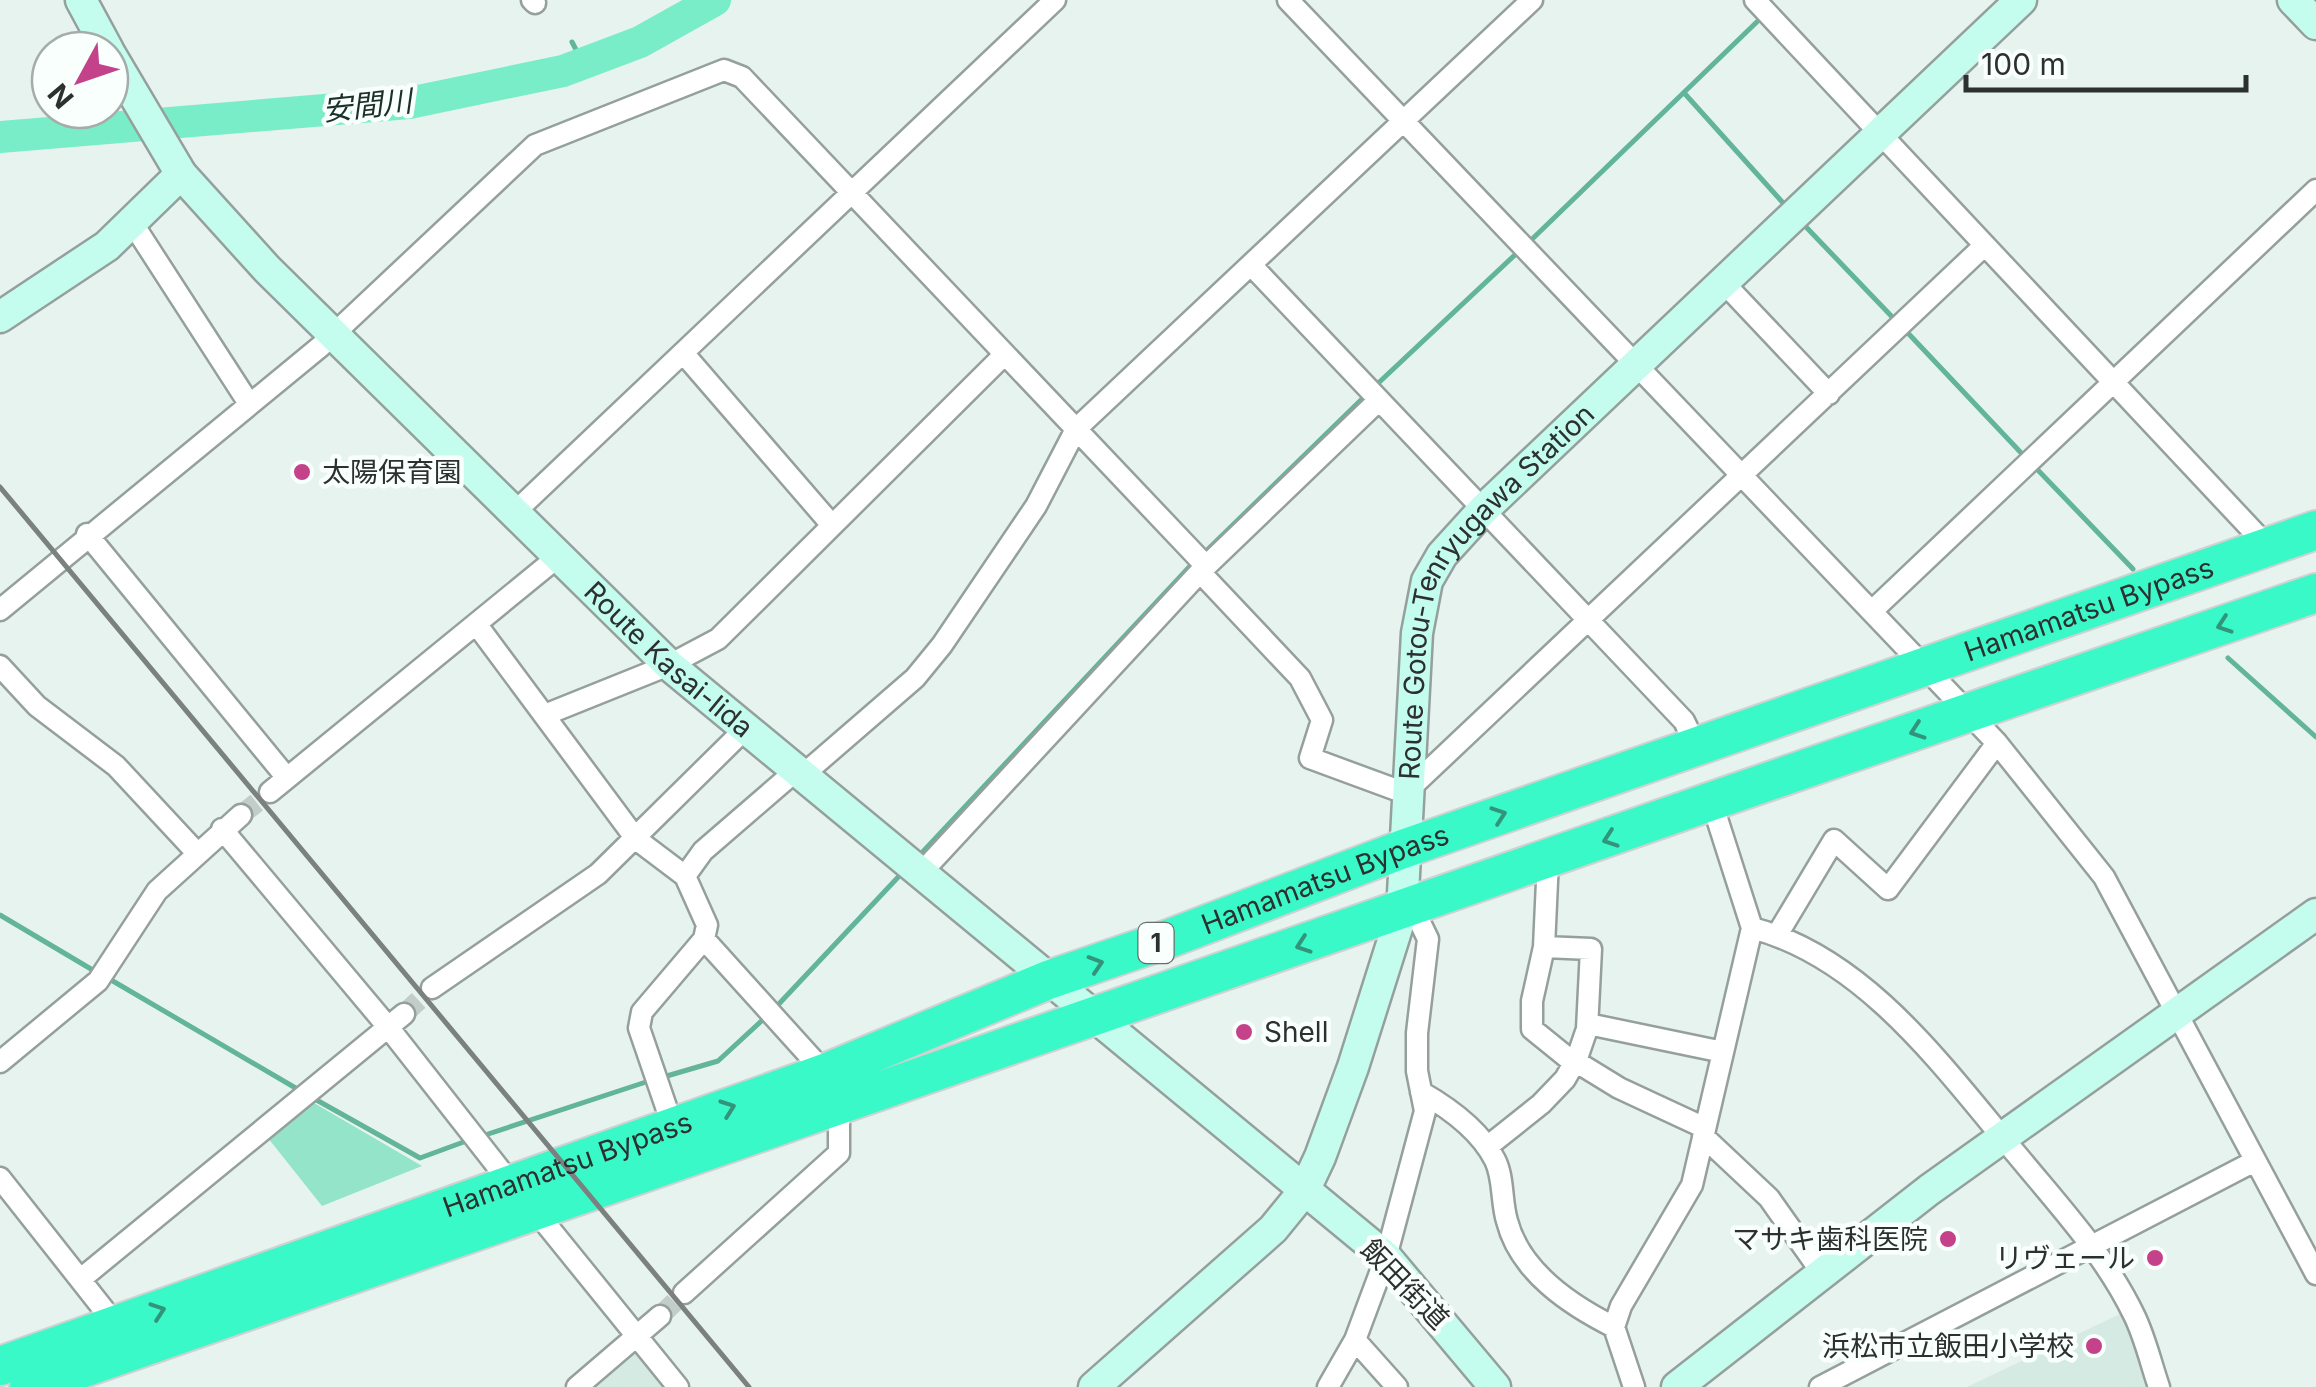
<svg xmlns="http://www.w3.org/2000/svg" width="2316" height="1387" viewBox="0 0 2316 1387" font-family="Inter,'Noto Sans JP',sans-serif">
<rect width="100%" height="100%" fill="#e7f3ee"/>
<path fill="#d5eae2" d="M 2126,1311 L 2150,1387 L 1967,1387 Z
M 634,1351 L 665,1387 L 591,1387 Z"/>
<path fill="#94e4c9" d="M 314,1103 L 422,1166 L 322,1206 L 268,1138 Z"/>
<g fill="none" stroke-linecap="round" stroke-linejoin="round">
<path stroke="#62b49a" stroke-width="5" d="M 572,42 L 583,63
M 1686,95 L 1784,204
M 1807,228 L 1898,323
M 1526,245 L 1763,16
M 1906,331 L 2025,457
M 1373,388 L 1518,252
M 2033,465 L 2133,569
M 1201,556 L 1365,396
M 2228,658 L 2316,737
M 917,858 L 1193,563
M 0,915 L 96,972
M 106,977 L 299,1090
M 776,1007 L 902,873
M 660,1078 L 718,1061 L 768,1015
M 313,1098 L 420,1158 L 469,1140
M 479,1137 L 649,1081"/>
<path stroke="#79edc8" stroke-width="32" d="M 0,137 L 409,103 L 563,71 L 640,42 L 715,0"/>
<path stroke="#c2ccc8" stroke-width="20" stroke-dasharray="20 10" stroke-linecap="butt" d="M 241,815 L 270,792
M 404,1014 L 432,988
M 660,1316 L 684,1293"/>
<g stroke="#95a09c" stroke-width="25">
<path id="street" d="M 532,0 L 535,3
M 1288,0 L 1997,743 L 2104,877 L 2316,1274
M 1755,0 L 2268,547
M 133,224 L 248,402
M 1253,267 L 1684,721 L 1696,746
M 1723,282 L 1829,394
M 684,354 L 831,524
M 516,511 L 1055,0
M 87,534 L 287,778
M 1200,572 L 1300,678 L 1322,720 L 1310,758 L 1405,793 L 1985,245
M 0,610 L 321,346 L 535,145 L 724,70 L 742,77 L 1206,566
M 1872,611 L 2316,190
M 477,625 L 636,839 L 685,876 L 707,925 L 704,939 L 825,1073
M 0,666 L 37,706 L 116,766 L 197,853
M 547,714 L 669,665 L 718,639 L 1005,354
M 804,774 L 915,678 L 942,645 L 1036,506 L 1076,429 L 1532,0
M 270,792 L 559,556
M 222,829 L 388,1027 L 512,1185
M 1548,860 L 1544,947 L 1532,1001 L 1532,1029 L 1574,1063
M 921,873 L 1200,572 L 1379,400
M 685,876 L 703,851 L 798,769
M 1752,928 C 1867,958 1945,1070 2018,1156 C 2060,1207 2105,1255 2134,1315 C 2145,1337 2151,1364 2159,1387
M 1777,935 L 1834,840 L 1888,889 L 1997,743
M 432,988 L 598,874 L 745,729
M 1588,1024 L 1723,1052
M 1575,1061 L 1619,1088 L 1705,1128
M 0,1062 L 98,981 L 157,891 L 241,815
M 1421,1092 C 1449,1108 1480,1130 1495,1160 C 1504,1178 1501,1201 1507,1221 C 1520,1272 1570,1305 1614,1327
M 673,1127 L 639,1028 L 642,1012 L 704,939
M 1703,1136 L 1769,1198 L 1822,1273
M 1487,1147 L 1541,1104 L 1565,1079 L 1577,1058 L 1587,1029 L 1591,949 L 1544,947
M 0,1178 L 116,1325
M 533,1208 L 678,1387
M 82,1278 L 404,1014
M 684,1293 L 839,1153 L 839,1101
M 1355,1340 L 1397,1387
M 577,1387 L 660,1316
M 1328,1387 L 1355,1340 L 1386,1257 L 1425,1111 L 1417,1071 L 1417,1033 L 1428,939 L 1413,908
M 1634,1387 L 1614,1327 L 1621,1306 L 1692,1185 L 1752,928 L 1712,803
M 1820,1387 L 2255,1161"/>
</g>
<g stroke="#95a09c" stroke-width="35">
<g id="secondary">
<path d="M 81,0 L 108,50"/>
<path d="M 2293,0 L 2316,24"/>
<path id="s1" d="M 110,54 L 181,174 L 267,269 L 669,665 L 1386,1257 L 1495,1387"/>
<path d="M 0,317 L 107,246 L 181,174"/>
<path id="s2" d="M 1094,1387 L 1273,1229 L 1304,1191 L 1320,1157 L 1353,1067 L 1402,912 L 1417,633 L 1427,581 L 1442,555 L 1483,510 L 2021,0"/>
<path d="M 1677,1387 L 1929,1190 L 2316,914"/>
</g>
</g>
<g stroke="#d1d1d1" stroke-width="42">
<g id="highway">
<path id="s3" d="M 0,1366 L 825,1073 L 1048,980 L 1168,939 L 1403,849 L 2316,530"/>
<path d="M 29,1387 C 789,1117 1553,856 2316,593"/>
</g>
</g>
<use href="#street" stroke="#fff" stroke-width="20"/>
<use href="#secondary" stroke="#c4fdee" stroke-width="30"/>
<use href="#highway" stroke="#3af9c8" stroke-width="38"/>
<path stroke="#7a817f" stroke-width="5" d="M 0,487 L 749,1387"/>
</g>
<defs><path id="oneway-chevron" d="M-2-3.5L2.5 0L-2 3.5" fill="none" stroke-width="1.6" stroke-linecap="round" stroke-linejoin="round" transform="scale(2.5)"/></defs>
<g stroke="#33947c">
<use href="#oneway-chevron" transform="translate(2224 625) rotate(161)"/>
<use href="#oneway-chevron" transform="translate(1917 731) rotate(161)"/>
<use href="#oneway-chevron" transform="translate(1499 815) rotate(-19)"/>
<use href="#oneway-chevron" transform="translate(1610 839) rotate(161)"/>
<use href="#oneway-chevron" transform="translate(1303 945) rotate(161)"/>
<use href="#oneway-chevron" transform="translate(1096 964) rotate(-18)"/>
<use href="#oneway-chevron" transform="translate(728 1108) rotate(-20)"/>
<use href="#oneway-chevron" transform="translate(158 1311) rotate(-19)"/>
</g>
<g fill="#c44289" stroke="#f8fffc" stroke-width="4">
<circle cx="302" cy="472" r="10"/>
<circle cx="1244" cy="1032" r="10"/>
<circle cx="1948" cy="1239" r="10"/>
<circle cx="2155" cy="1258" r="10"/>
<circle cx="2094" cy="1346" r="10"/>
</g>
<g text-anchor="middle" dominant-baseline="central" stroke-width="9" stroke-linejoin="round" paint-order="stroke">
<rect fill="#f8fffc" stroke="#696e6c" stroke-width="2.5" x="1138.5" y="923" width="35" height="40" rx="8"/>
<g font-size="25" font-weight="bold" fill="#2c302f">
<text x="1156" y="943">1</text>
</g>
<g font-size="28" fill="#2c302f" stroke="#f8fffc" text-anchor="end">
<text x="322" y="472" text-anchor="start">太陽保育園</text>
<text x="1264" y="1032" text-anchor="start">Shell</text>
<text x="1928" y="1239">マサキ歯科医院</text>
<text x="2135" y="1258">リヴェール</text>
<text x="2074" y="1346">浜松市立飯田小学校</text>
</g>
<g font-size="28" fill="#2c302f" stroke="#f8fffc">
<text stroke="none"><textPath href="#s2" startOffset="935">Route Gotou-Tenryugawa Station</textPath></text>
<text stroke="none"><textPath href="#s3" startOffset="2222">Hamamatsu Bypass</textPath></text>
<text stroke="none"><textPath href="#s1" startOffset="828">Route Kasai-Iida</textPath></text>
<text stroke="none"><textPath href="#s3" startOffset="1412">Hamamatsu Bypass</textPath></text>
<text stroke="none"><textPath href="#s3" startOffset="602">Hamamatsu Bypass</textPath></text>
<text transform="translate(1405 1284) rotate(46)">飯田街道</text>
</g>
<g font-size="30" font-style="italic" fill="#1c3029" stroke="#f8fffc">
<text transform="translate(367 105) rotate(-6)">安間川</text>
</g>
</g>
<g transform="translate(80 80) rotate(230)"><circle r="48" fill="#f8fffc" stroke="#a6acaa" stroke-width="2.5"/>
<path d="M0-8L18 38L0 25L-18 38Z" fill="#c44289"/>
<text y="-15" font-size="28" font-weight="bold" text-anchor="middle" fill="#2c302f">N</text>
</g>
<path d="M1966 75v15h280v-15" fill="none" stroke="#2c302f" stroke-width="5"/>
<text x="1981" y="75" font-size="30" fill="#2c302f" stroke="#f8fffc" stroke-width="8" paint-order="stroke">100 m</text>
</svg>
